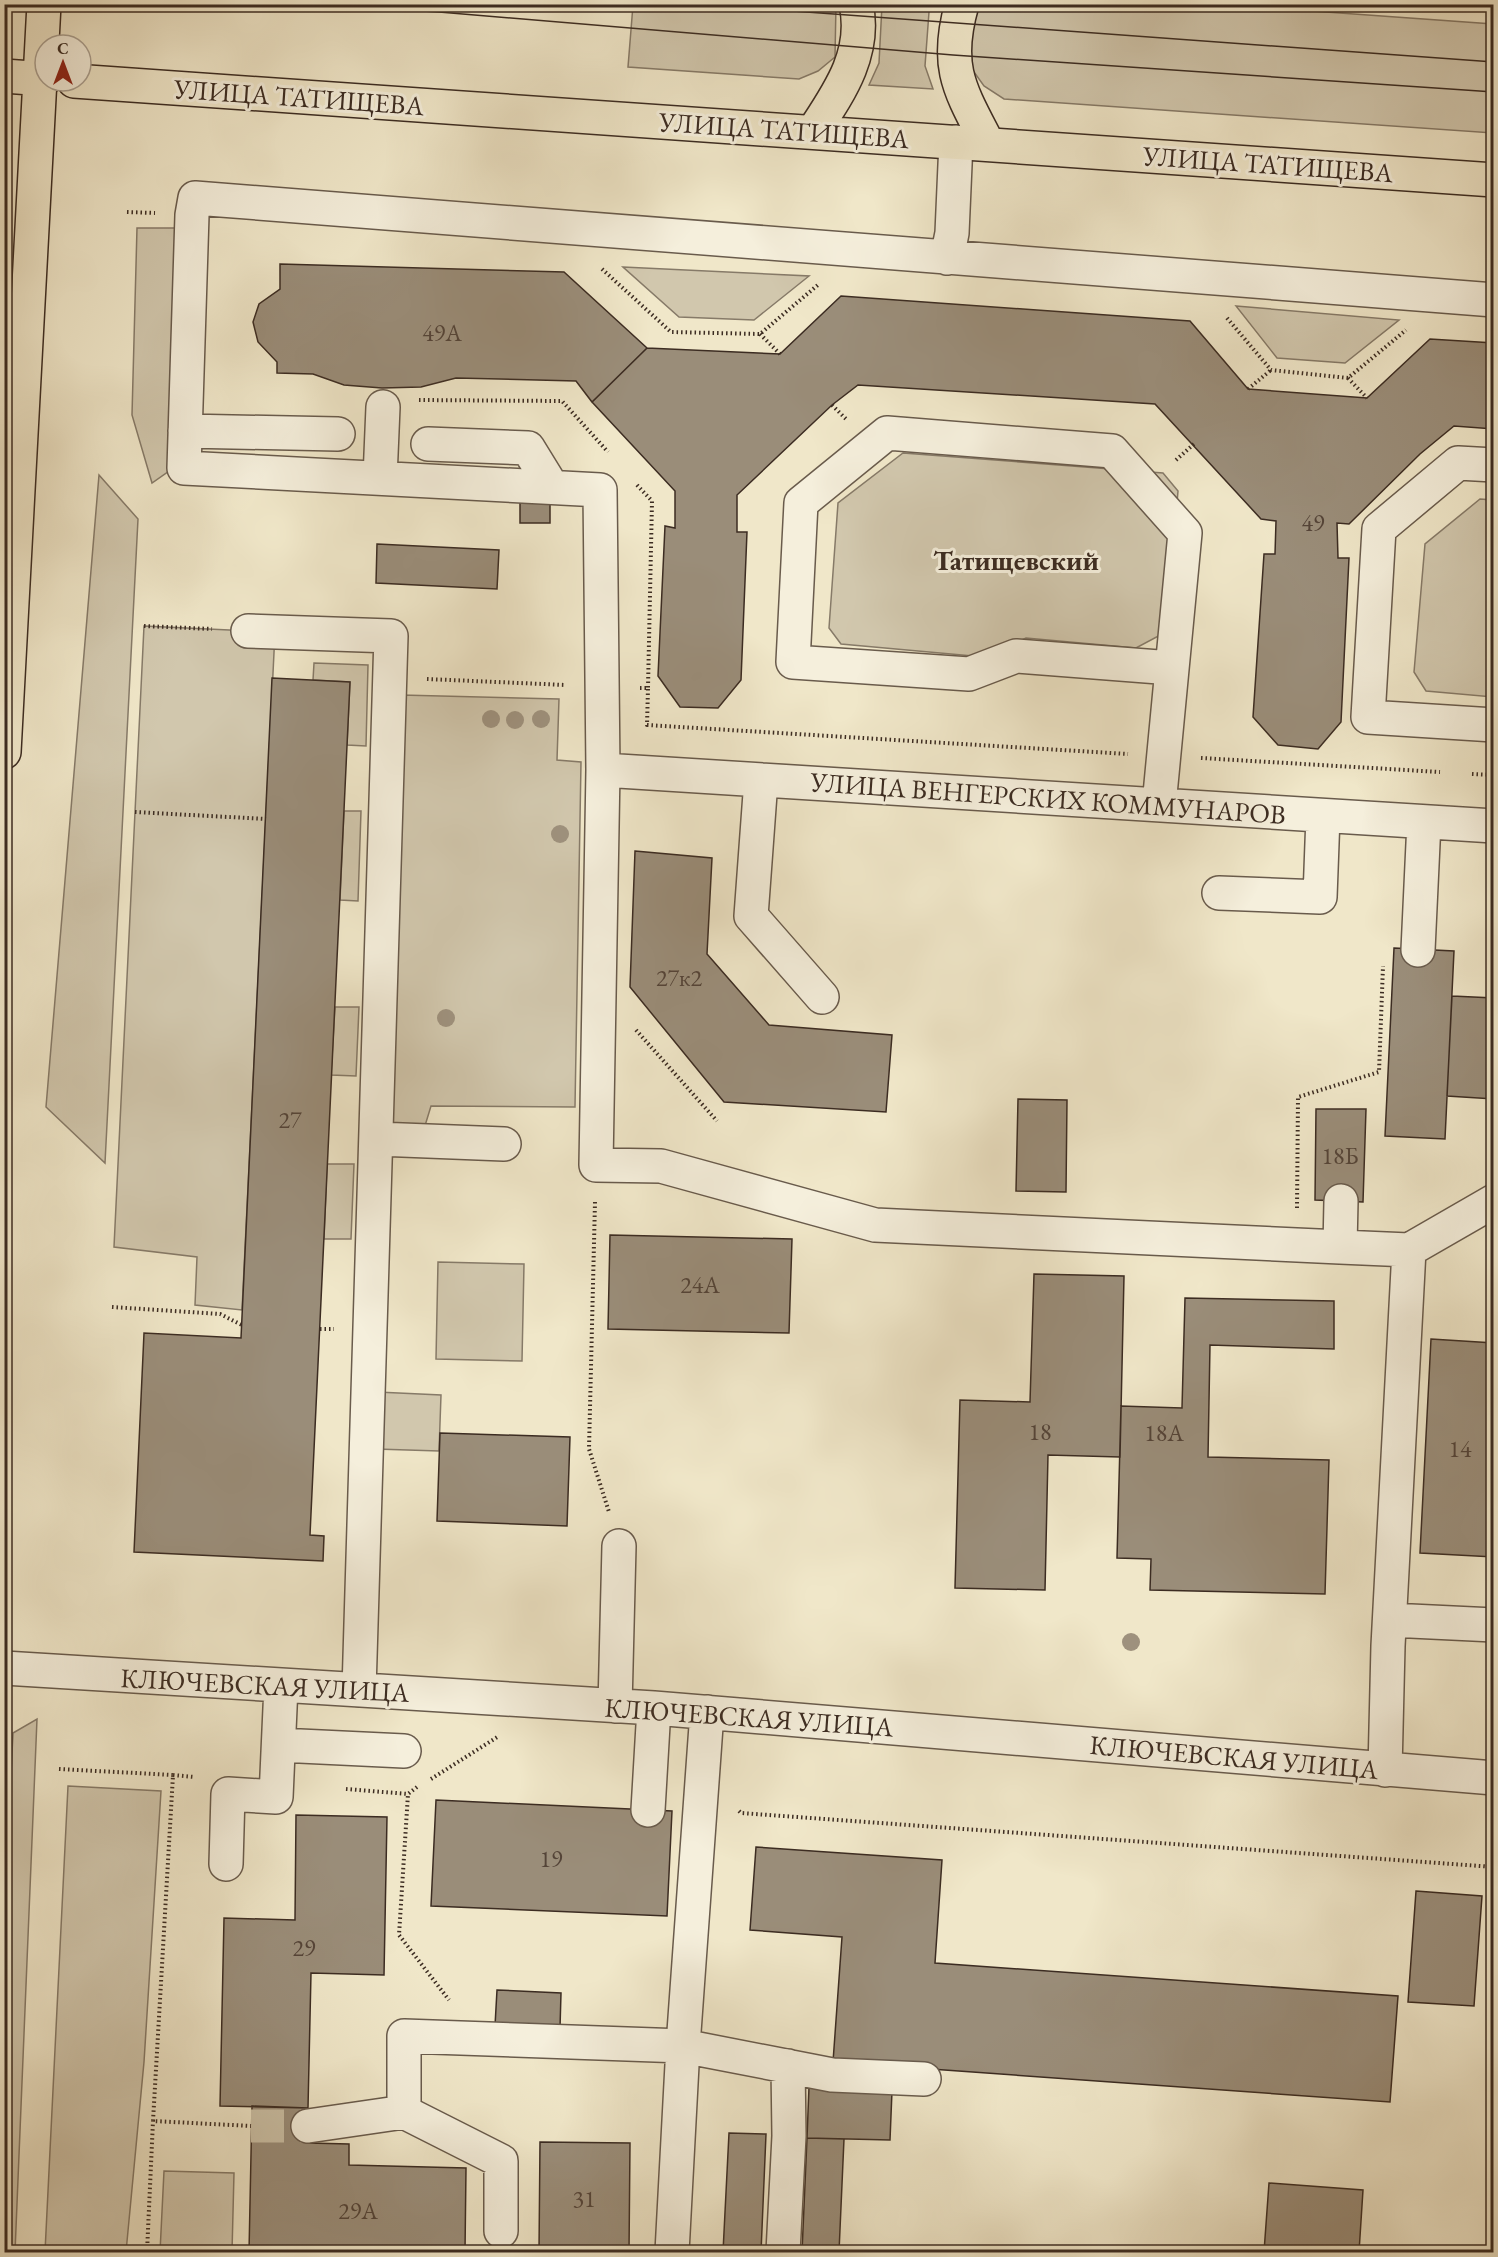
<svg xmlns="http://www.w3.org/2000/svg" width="1498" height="2257" viewBox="0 0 1498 2257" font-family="'EB Garamond',serif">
<rect width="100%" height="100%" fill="#f0e7c9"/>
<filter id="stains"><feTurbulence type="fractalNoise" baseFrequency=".00333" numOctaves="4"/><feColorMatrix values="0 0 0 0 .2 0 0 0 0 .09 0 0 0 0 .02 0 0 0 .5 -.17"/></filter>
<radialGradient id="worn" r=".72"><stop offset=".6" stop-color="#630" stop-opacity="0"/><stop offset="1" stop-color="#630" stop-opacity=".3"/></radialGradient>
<path fill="#d1c7ad" stroke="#867a68" stroke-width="1.5" d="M 836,4 L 835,57 L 818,71 L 799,79 L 628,67 L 633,5 Z
M 882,5 L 933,5 L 929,12 L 925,66 L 933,89 L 869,85 L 879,63 Z
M 983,5 L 1230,5 L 1493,24 L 1493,133 L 1004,99 L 984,86 L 969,65 L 974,16 Z
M 137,228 L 178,228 L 169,471 L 152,483 L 132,415 Z
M 623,267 L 809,276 L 754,320 L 679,317 Z
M 1236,306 L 1399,320 L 1345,363 L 1277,358 Z
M 903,453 L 1163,473 L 1178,491 L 1166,632 L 1136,648 L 1026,638 L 984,657 L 841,644 L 829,628 L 838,503 Z
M 99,475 L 138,519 L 105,1163 L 46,1107 Z
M 1480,499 L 1493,500 L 1493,697 L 1426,691 L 1414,672 L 1425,544 Z
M 144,626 L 275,632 L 242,1310 L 195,1305 L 197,1257 L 114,1247 Z
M 314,663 L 368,665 L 366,746 L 347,745 L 350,682 L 313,680 Z
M 401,695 L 559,699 L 557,760 L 581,762 L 575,1107 L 431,1106 L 424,1129 L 389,1128 Z
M 344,811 L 361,811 L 358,901 L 340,900 Z
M 335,1007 L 359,1007 L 356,1076 L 331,1075 Z
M 327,1164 L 354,1164 L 351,1239 L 324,1239 Z
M 438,1262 L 524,1264 L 522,1361 L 436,1359 Z
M 377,1392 L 441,1395 L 439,1451 L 376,1449 Z
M 37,1719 L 15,2252 L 5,2252 L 4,1915 L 13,1733 Z
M 68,1786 L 161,1791 L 144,2062 L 126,2252 L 45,2252 Z
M 164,2171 L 234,2173 L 232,2252 L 160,2252 Z"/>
<path fill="#9a8d79" stroke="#3c2c22" stroke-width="1.5" d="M 280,264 L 564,272 L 647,348 L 592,402 L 576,381 L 456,378 L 421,387 L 382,388 L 344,385 L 313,374 L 277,373 L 277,362 L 258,342 L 253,322 L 259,304 L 280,289 Z
M 841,296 L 1190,321 L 1248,389 L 1367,398 L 1430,339 L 1494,343 L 1494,429 L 1454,426 L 1420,454 L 1349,524 L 1337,523 L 1338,558 L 1349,558 L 1341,722 L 1318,749 L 1278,745 L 1253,717 L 1264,554 L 1275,554 L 1276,521 L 1261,519 L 1155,404 L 858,385 L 832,405 L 737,495 L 737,532 L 747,532 L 741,680 L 718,708 L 680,707 L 658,676 L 665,526 L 675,528 L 675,491 L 592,402 L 647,348 L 780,354 Z
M 520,497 L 550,497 L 550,523 L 520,523 Z
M 377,544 L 499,550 L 497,589 L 376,583 Z
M 272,678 L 350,682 L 310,1535 L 324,1536 L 323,1561 L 134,1552 L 144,1333 L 241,1338 Z
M 635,851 L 712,858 L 707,954 L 769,1025 L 892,1035 L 886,1112 L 724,1102 L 630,987 Z
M 1394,948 L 1454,951 L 1445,1139 L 1385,1136 Z
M 1452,996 L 1494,998 L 1494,1099 L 1447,1096 Z
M 1018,1099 L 1067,1100 L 1066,1192 L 1016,1191 Z
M 1316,1109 L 1366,1109 L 1363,1202 L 1315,1200 Z
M 610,1235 L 792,1239 L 789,1333 L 608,1329 Z
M 1034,1274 L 1124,1276 L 1120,1457 L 1048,1455 L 1045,1590 L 955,1588 L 960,1400 L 1030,1402 Z
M 1185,1298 L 1334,1301 L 1334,1349 L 1210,1345 L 1208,1457 L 1329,1460 L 1325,1594 L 1150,1590 L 1151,1559 L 1117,1558 L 1121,1406 L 1182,1408 Z
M 1431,1339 L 1494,1343 L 1494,1557 L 1420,1553 Z
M 440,1433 L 570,1437 L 567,1526 L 437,1521 Z
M 436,1800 L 672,1811 L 667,1916 L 431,1906 Z
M 296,1815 L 387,1817 L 384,1975 L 311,1973 L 308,2108 L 220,2106 L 224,1918 L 295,1920 Z
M 756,1847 L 942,1860 L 935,1963 L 1398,1996 L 1390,2102 L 833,2062 L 842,1937 L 750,1930 Z
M 1416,1891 L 1482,1896 L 1474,2006 L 1408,2002 Z
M 497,1990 L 561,1993 L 560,2028 L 495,2026 Z
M 809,2087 L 892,2091 L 890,2140 L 807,2138 Z
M 252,2106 L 308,2108 L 308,2143 L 349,2144 L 349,2165 L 466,2168 L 465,2252 L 249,2252 Z
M 729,2133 L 766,2134 L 761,2252 L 723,2252 Z
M 807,2138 L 844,2139 L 839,2252 L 802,2252 Z
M 540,2142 L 630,2143 L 629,2252 L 539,2252 Z
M 1269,2183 L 1363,2190 L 1359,2252 L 1264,2252 Z"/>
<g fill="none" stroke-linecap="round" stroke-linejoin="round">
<path stroke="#ccc2a8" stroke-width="33" stroke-dasharray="33 16" stroke-linecap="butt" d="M 251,2126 L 308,2126"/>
<g stroke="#695b4c" stroke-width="36">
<path id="minor" d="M 947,258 L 952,233 L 956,142
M 185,431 L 338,434
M 428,444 L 528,448 L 552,487
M 1494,465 L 1458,463 L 1379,529 L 1368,717 L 1494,725
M 380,478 L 383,407
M 248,631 L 391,636 L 359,1690
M 603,770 L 1494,826
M 761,780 L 751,916 L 822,997
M 1159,805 L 1185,533 L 1112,451 L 887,433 L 801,503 L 793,662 L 969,674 L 1016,656 L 1172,668
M 1219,893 L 1320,897 L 1323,816
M 1418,950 L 1424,822
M 377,1139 L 504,1144
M 1341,1201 L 1340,1247 L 1409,1250
M 1340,1247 L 875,1225 L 661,1166 L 596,1165 L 603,770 L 600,490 L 184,468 L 192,215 L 195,198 L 1494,300
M 1390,1620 L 1494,1625
M 4,1668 L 654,1708 L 1494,1778
M 615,1706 L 619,1546
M 279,1745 L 404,1751
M 1385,1770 L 1388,1646 L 1409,1250 L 1494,1201
M 648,1810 L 654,1708
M 226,1864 L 228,1794 L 276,1797 L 281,1686
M 308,2126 L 404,2112
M 501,2231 L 501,2161 L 404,2112 L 404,2036 L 683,2046 L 832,2075 L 924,2079
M 672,2252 L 683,2046 L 707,1712
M 783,2252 L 789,2136 L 788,2066"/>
</g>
<g stroke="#3c2c22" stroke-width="36">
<path id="major" d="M 962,4 C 944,67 960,90 988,144
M 4,76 L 45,79
M 74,81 L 1494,180
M 813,132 C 838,94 867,54 856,4
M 4,752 L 44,4"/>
</g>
<path stroke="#3c2c22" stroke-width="4" stroke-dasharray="1.5 3" stroke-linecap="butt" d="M 127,212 L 155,213
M 602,269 L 671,332 L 760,334 L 819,284
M 1227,318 L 1271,370 L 1348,378 L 1406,330
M 760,334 L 780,354
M 1348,378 L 1367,398
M 1248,389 L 1271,370
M 419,400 L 562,401 L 608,452
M 832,405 L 846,419
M 1176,460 L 1194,444
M 637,485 L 652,501 L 648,688
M 144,626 L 212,629
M 427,679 L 566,685
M 640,688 L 648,688 L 647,725 L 1128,754
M 1201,758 L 1440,772
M 1472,774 L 1494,775
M 135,812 L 266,819
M 636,1030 L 717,1121
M 595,1202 L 589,1449 L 609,1512
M 1297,1208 L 1298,1097 L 1379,1072 L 1383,966
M 112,1307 L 220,1314 L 242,1325
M 320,1329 L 334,1329
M 59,1769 L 173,1775 L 153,2121 L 251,2126
M 173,1775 L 194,1777
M 431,1779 L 499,1736
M 417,1787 L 408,1794 L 399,1935 L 449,2000
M 346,1789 L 408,1794
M 739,1811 L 741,1813 L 1494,1867
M 147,2252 L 153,2121"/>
<use href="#minor" stroke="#f5efdc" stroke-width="33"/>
<use href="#major" stroke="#f0e7c9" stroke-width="33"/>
<path stroke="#3c2c22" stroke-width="1.5" d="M 305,4 L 439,12 L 953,55 L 1494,92
M 695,4 L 1494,62"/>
</g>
<g fill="#9e917d">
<circle cx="491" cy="719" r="9"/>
<circle cx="541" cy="719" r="9"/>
<circle cx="515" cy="720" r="9"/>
<circle cx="560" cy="834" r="9"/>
<circle cx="446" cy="1018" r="9"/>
<circle cx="1131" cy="1642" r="9"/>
</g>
<g text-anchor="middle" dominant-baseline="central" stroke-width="6" stroke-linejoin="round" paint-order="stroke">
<g font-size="24" fill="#544438">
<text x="442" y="332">49А</text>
<text x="1313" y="522">49</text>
<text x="679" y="977">27к2</text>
<text x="290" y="1119">27</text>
<text x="1340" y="1155">18Б</text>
<text x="700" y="1284">24А</text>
<text x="1040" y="1431">18</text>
<text x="1164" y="1432">18А</text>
<text x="1460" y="1448">14</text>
<text x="551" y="1858">19</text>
<text x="304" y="1947">29</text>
<text x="584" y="2198">31</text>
<text x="358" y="2210">29А</text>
</g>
<g font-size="27" fill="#3c2c22" stroke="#f5efdc">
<text transform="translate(299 97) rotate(4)">УЛИЦА ТАТИЩЕВА</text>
<text transform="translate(784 130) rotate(4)">УЛИЦА ТАТИЩЕВА</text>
<text transform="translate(1268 164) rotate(4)">УЛИЦА ТАТИЩЕВА</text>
<text transform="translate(1048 798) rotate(4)">УЛИЦА ВЕНГЕРСКИХ КОММУНАРОВ</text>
<text transform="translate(265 1685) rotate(3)">КЛЮЧЕВСКАЯ УЛИЦА</text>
<text transform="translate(749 1717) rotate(4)">КЛЮЧЕВСКАЯ УЛИЦА</text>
<text transform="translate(1234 1757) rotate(5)">КЛЮЧЕВСКАЯ УЛИЦА</text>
</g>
<g font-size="28" font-weight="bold" fill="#3c2c22" stroke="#f5efdc">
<text x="1016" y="560">Татищевский</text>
</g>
</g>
<rect width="1498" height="2257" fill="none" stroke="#f0e7c9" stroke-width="24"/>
<rect x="6" y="6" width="1486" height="2245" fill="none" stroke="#3c2c22" stroke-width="3"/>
<rect x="12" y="12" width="1474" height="2233" fill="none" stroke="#3c2c22" stroke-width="1.5"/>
<g transform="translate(63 63)"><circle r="28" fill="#f5efdc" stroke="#aba192" stroke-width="1.5"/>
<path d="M0-4.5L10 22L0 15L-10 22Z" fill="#8f2418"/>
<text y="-9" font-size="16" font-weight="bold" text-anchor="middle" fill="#3c2c22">С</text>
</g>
<rect width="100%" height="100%" filter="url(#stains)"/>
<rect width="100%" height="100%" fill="url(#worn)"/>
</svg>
